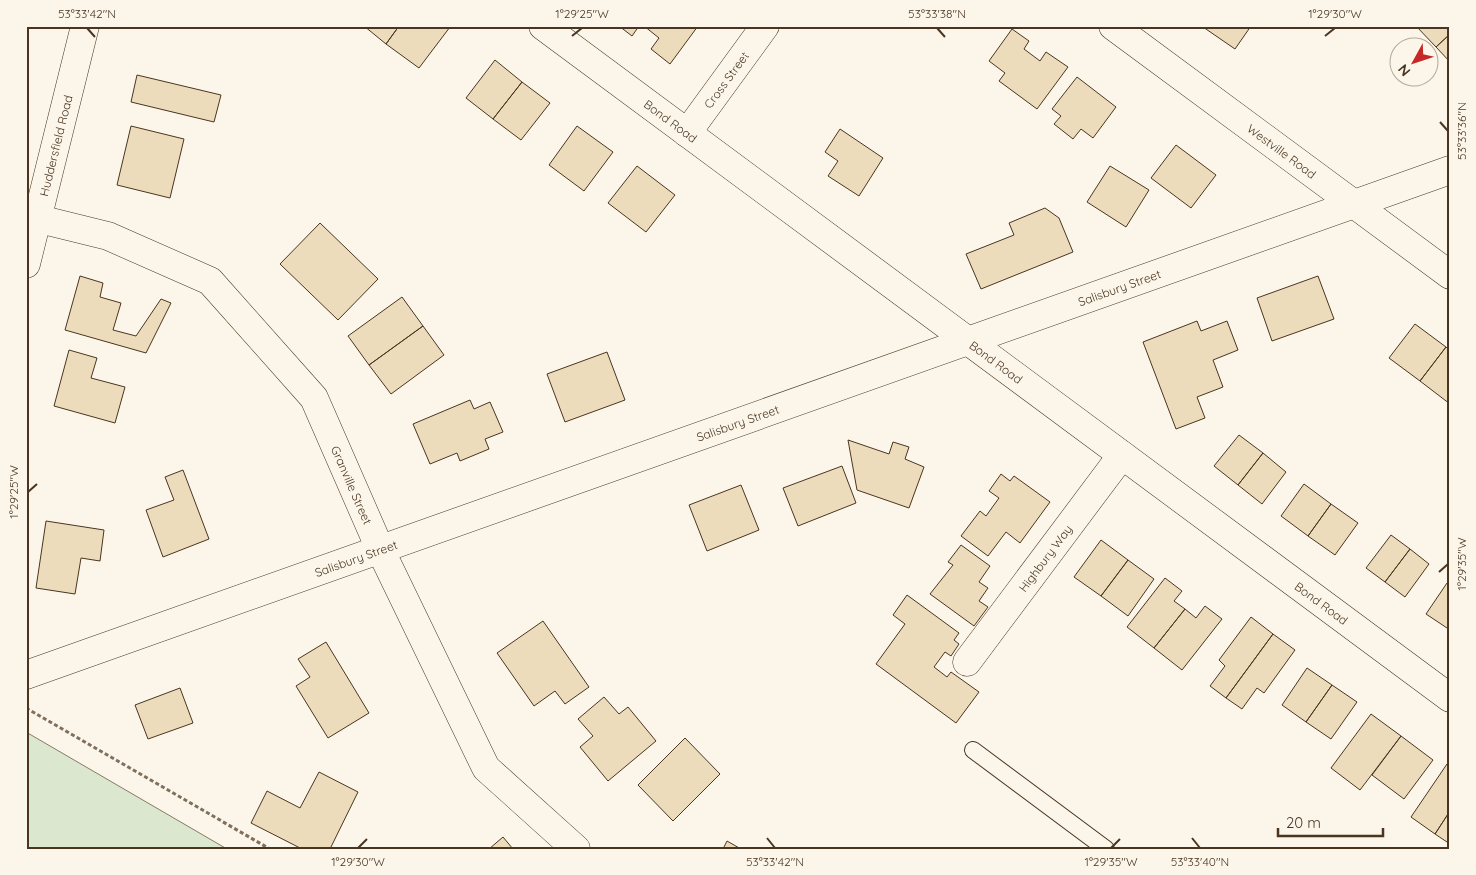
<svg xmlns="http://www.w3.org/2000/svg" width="1476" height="875" viewBox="0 0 1476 875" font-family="Quicksand,sans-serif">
<rect width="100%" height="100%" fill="#fbf6e9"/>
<path fill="#dce7d0" stroke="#887966" d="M 26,732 L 227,849 L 26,849 Z"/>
<path fill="#ecdcbc" stroke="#4a3520" d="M 364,26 L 399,26 L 386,44 Z
M 399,26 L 450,26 L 450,27 L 419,68 L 386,44 Z
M 619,26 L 639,26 L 632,36 Z
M 644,26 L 698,26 L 670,64 L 651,49 L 659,38 Z
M 1204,26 L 1251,26 L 1235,49 L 1203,27 Z
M 1416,26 L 1450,26 L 1450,34 L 1436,47 Z
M 1012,29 L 1029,41 L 1024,49 L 1040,61 L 1046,52 L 1068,67 L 1037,109 L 999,81 L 1005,73 L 989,61 Z
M 1450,34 L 1450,62 L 1436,47 Z
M 495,60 L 522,82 L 493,119 L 466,98 Z
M 137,75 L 221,95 L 214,122 L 131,102 Z
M 1077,77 L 1116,107 L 1093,138 L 1081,129 L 1073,139 L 1054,124 L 1061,116 L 1052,109 Z
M 522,82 L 550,103 L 521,140 L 493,119 Z
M 131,126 L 184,139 L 170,198 L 117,185 Z
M 577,126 L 613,152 L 584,191 L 549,165 Z
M 840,129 L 883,158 L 859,196 L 828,176 L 838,161 L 825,152 Z
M 1176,145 L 1216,175 L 1191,208 L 1151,178 Z
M 637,166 L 675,195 L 646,232 L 608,203 Z
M 1110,166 L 1149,190 L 1126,227 L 1087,202 Z
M 1045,208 L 1059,218 L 1073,252 L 981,289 L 966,254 L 1014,235 L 1009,223 Z
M 320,223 L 378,279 L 338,320 L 280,264 Z
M 80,276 L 103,283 L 100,297 L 121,303 L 113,330 L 136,336 L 161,299 L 171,303 L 146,353 L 65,330 Z
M 1318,276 L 1334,319 L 1272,341 L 1257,298 Z
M 402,297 L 423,326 L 369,365 L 348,336 Z
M 1197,321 L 1201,331 L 1227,321 L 1238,350 L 1213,360 L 1223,387 L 1197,397 L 1205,418 L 1176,429 L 1143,342 Z
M 1415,324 L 1446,347 L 1420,381 L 1389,358 Z
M 423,326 L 444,355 L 391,394 L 369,365 Z
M 1446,347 L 1450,351 L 1450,404 L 1420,381 Z
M 69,350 L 97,358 L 91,378 L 125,387 L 115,423 L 54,406 Z
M 607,352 L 625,400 L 565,422 L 547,374 Z
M 470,400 L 474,409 L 490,402 L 503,432 L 485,439 L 489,449 L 460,461 L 457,453 L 430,464 L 413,424 Z
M 1239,435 L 1263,453 L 1238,485 L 1214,466 Z
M 848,440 L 889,454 L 893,442 L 909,447 L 905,459 L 924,467 L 909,508 L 857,490 Z
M 1263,453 L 1286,472 L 1262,504 L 1238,485 Z
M 842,466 L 856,503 L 798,526 L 783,488 Z
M 183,470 L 209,539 L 163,557 L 146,510 L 174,500 L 165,477 Z
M 1001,474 L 1010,481 L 1014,476 L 1050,502 L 1020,543 L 1006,532 L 988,556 L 961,536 L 980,511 L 986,516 L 999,498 L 989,491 Z
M 1304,484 L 1331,504 L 1308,536 L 1281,516 Z
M 741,485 L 759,530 L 707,551 L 689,505 Z
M 1331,504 L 1358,523 L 1335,555 L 1308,536 Z
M 46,521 L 104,530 L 100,561 L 81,558 L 75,594 L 36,588 Z
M 1391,535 L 1410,549 L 1385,582 L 1366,568 Z
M 1101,540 L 1128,560 L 1101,596 L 1074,577 Z
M 961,545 L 990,566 L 979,582 L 988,588 L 979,601 L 988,607 L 974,626 L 930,594 L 953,565 L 948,562 Z
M 1410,549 L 1429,564 L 1405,597 L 1385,582 Z
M 1128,560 L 1154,579 L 1128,616 L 1101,596 Z
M 1165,578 L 1182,591 L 1174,601 L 1185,609 L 1154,648 L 1127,627 Z
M 1447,583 L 1450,585 L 1450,630 L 1426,614 Z
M 907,595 L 959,633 L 954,640 L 959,644 L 951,656 L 945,652 L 934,667 L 947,677 L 951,672 L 979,692 L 956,723 L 876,664 L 905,624 L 893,615 Z
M 1205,606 L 1222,619 L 1182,670 L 1154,648 L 1185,609 L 1196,618 Z
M 1251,617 L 1273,634 L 1226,698 L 1210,686 L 1225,666 L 1219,660 Z
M 543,621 L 589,687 L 565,704 L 555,691 L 534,706 L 497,653 Z
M 1273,634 L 1295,650 L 1264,693 L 1257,688 L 1242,709 L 1226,698 Z
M 326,642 L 369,713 L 328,738 L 296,686 L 310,677 L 298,659 Z
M 1307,668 L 1332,685 L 1306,722 L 1282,705 Z
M 1332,685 L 1357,702 L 1331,739 L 1306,722 Z
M 180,688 L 193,723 L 148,739 L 135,705 Z
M 604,697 L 619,714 L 628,707 L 656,741 L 608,781 L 580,747 L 593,736 L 578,719 Z
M 1371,714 L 1401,736 L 1360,790 L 1331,768 Z
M 1401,736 L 1433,760 L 1404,799 L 1372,775 Z
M 685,738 L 720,774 L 673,821 L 638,785 Z
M 1447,764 L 1450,766 L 1450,811 L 1435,834 L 1411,817 Z
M 319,772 L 358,792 L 330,849 L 302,849 L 251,823 L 267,791 L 300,808 Z
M 1450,811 L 1450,844 L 1435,834 Z
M 503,837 L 513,849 L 489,849 Z
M 727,841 L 741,849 L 723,849 Z"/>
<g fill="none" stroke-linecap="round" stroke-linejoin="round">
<g stroke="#4a3520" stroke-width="18">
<path id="service" d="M 973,750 L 1106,849"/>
</g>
<g stroke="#4a3520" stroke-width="29">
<g id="minor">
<path id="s1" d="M 543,26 L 1450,698"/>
<path id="s2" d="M 1113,26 L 1450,275"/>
<path id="s3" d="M 687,133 L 765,26"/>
<path id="s4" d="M 39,219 L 108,236 L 210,281 L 314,398 L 380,549 L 486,768 L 576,849"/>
<path id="s5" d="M 967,662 L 1122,455"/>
<path id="s6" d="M 26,675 L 1450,170"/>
</g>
</g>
<g stroke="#4a3520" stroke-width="29">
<g id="trunk">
<path id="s7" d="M 26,264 L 85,26"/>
</g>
</g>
<path stroke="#7f6f5c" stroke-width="3" stroke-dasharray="4 2.5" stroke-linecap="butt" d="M 26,708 L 270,849"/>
<use href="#service" stroke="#fbf6e9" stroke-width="16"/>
<use href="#minor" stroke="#fbf6e9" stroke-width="28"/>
<use href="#trunk" stroke="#fbf6e9" stroke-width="28"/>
</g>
<path fill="none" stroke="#4a3520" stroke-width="2" d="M 87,28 L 95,37M 937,28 L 945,37M 572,36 L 582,28M 1325,36 L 1335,28M 1440,122 L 1448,131M 28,492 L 37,484M 1439,572 L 1448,564M 767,838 L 775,848M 1192,838 L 1200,848M 358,848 L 367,839M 1111,848 L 1120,839"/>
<g text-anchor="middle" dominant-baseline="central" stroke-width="4" stroke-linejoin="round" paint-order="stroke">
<g font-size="12" fill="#4a3520" stroke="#fbf6e9">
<text stroke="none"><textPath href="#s3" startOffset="66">Cross Street</textPath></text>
<text stroke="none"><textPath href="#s1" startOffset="159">Bond Road</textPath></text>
<text stroke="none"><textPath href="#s7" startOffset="122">Huddersfield Road</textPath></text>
<text stroke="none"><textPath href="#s2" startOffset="210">Westville Road</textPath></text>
<text stroke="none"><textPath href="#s6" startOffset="1160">Salisbury Street</textPath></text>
<text stroke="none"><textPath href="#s1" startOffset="564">Bond Road</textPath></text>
<text stroke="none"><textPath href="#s6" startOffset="755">Salisbury Street</textPath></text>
<text stroke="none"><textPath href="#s4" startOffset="434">Granville Street</textPath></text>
<text stroke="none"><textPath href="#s6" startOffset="350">Salisbury Street</textPath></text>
<text stroke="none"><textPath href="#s5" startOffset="130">Highbury Way</textPath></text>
<text stroke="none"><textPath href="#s1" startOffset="969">Bond Road</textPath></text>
</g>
</g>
<rect width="1476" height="875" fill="none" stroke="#fbf6e9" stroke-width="55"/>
<g transform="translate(1414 62) rotate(230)"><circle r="24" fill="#fbf6e9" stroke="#b4a999"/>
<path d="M0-4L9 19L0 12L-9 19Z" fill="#c62828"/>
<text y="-8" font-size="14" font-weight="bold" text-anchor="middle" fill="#4a3520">N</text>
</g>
<path d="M1278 828v8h105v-8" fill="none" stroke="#4a3520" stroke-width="2.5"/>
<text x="1286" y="828" font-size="15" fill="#4a3520" stroke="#fbf6e9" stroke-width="4" paint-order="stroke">20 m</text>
<rect x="28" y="28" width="1420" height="820" fill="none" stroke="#4a3520" stroke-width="2"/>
<g font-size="12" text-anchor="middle" fill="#4a3520">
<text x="87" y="18">53°33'42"N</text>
<text x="582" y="18">1°29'25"W</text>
<text x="937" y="18">53°33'38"N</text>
<text x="1335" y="18">1°29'30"W</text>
<text transform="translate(1462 131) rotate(-90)" y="4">53°33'36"N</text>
<text transform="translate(14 492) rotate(-90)" y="4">1°29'25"W</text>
<text transform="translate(1462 564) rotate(-90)" y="4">1°29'35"W</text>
<text x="358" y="866">1°29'30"W</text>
<text x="775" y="866">53°33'42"N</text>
<text x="1111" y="866">1°29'35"W</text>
<text x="1200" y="866">53°33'40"N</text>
</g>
</svg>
